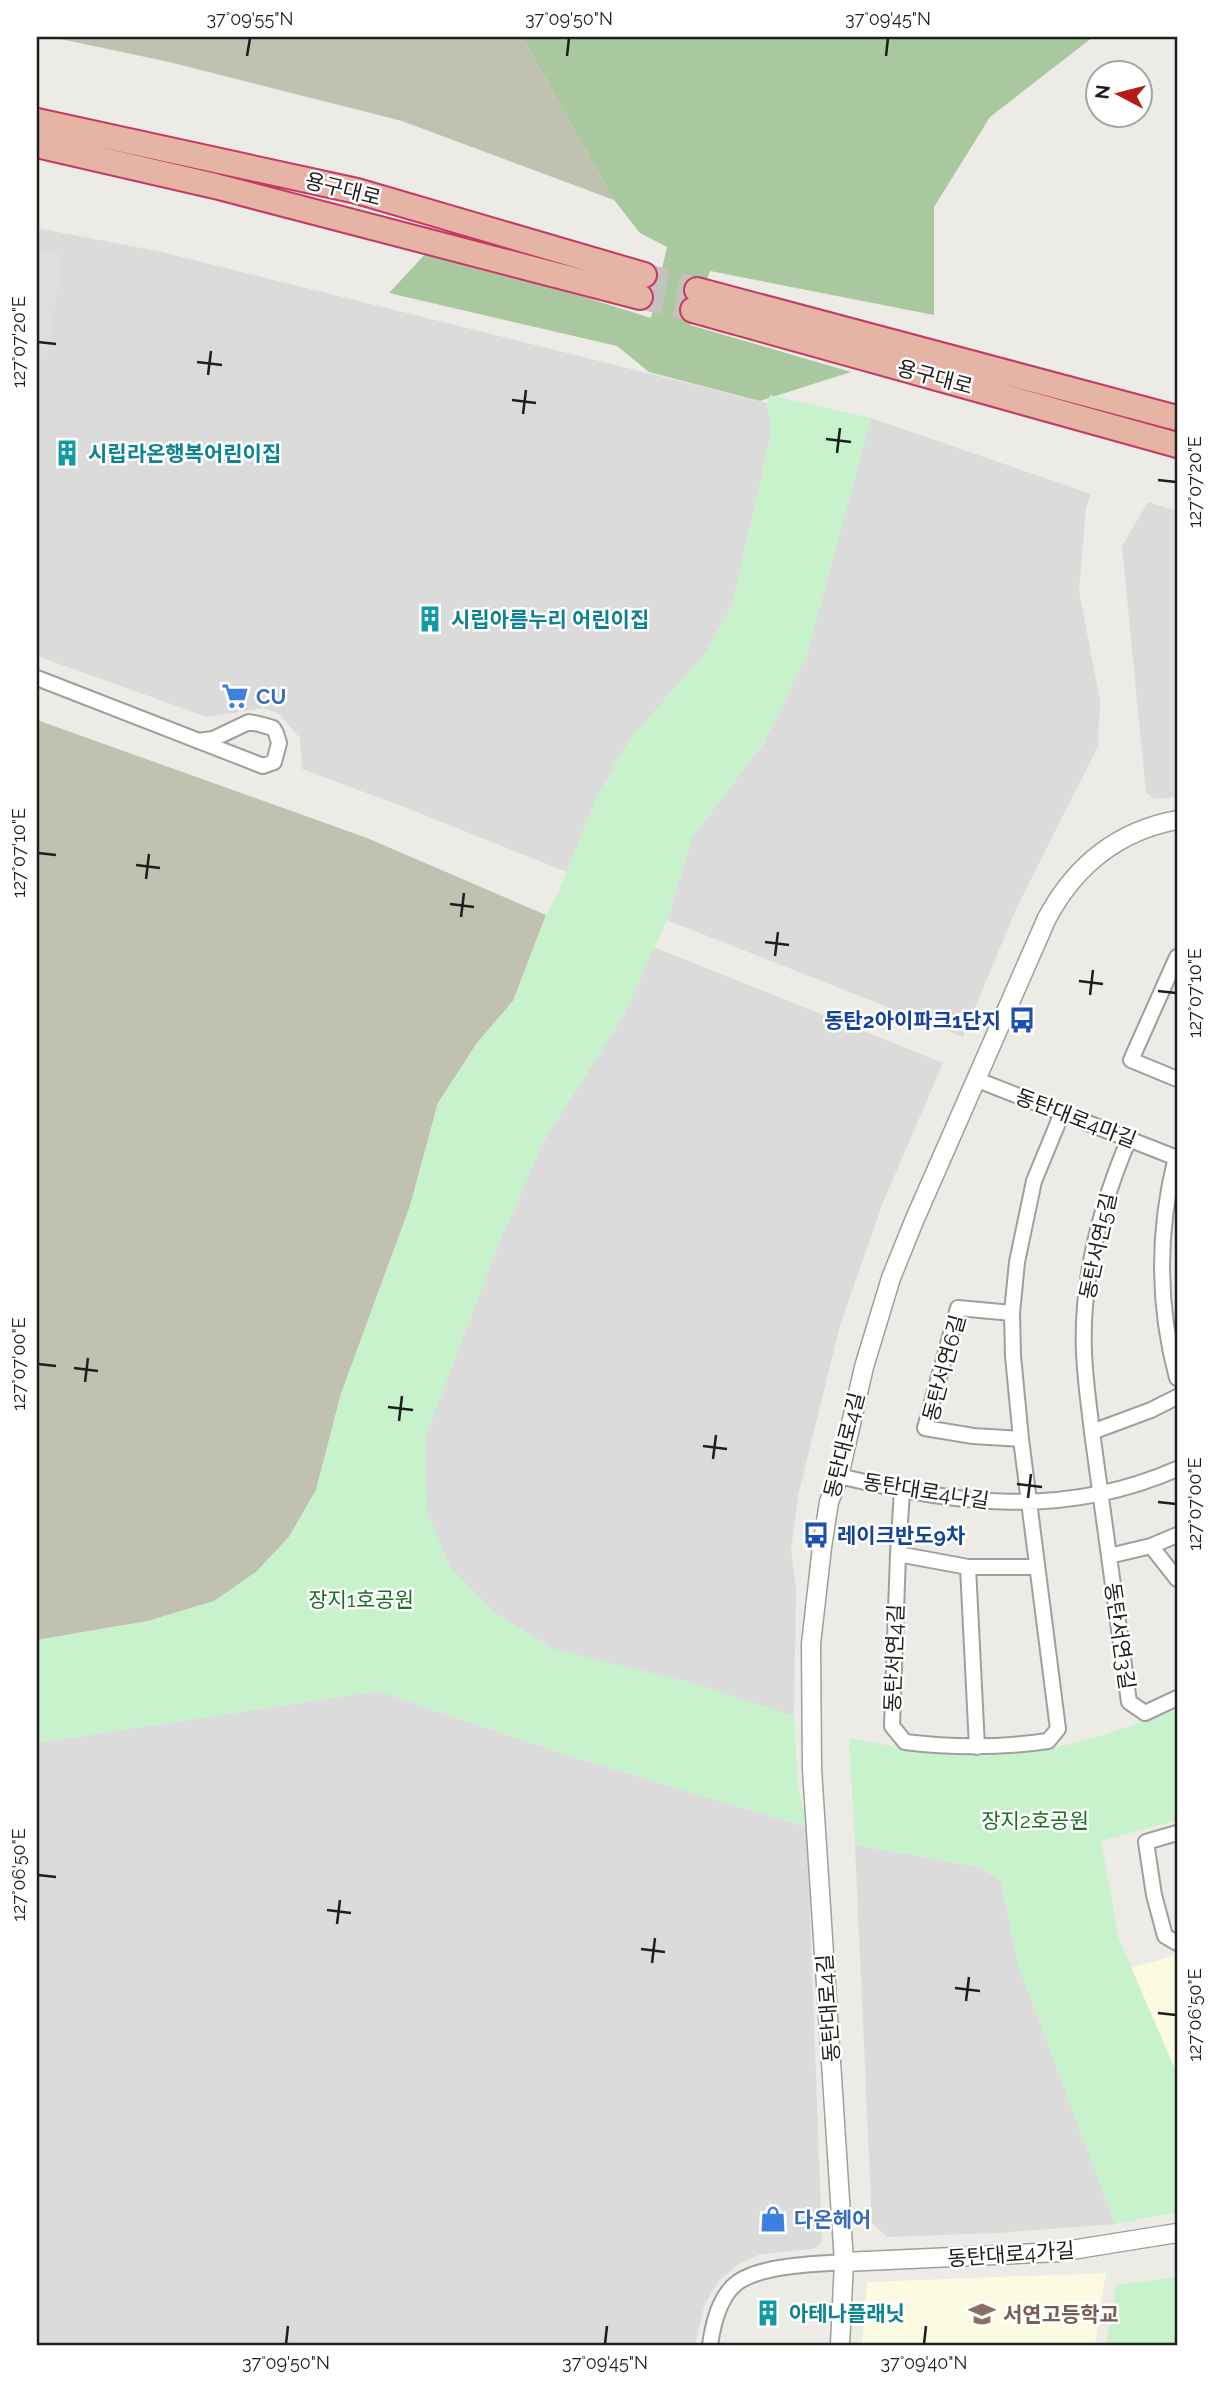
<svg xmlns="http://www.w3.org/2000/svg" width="1214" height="2382" viewBox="0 0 1214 2382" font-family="Raleway,'Noto Sans KR',sans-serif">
<rect width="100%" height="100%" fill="#edebe5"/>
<path fill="#dcdbdb" d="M 37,228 L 162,252 L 767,403 L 772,430 L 732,605 L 705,654 L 631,738 L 597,796 L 567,872 L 407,808 L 302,769 L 300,738 L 279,714 L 264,708 L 207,717 L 37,656 Z
M 871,418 L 1091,494 L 1086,508 L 1079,591 L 1100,701 L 1098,746 L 1017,907 L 963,1037 L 667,920 L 693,836 L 763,744 L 807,654 Z
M 1148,502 L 1177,511 L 1177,797 L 1155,799 L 1146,793 L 1122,546 Z
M 654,947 L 943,1063 L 884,1200 L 841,1322 L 798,1496 L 791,1550 L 796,1588 L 794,1716 L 691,1683 L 553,1649 L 496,1614 L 450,1567 L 427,1513 L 425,1437 L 499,1243 L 543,1142 L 623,1016 Z
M 378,1691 L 573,1757 L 807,1827 L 822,2242 L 814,2249 L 761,2254 L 740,2263 L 719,2280 L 704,2306 L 695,2345 L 37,2345 L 37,1743 Z
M 855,1845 L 980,1867 L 1001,1881 L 1018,1964 L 1115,2224 L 997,2233 L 887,2237 L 872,2223 Z"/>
<path fill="#fafbe0" d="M 1177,1955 L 1177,2074 L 1130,1968 Z
M 1106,2273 L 1095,2345 L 862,2345 L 867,2282 Z"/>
<path fill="#c0c1b1" d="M 51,37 L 522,37 L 614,200 L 402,121 L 169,62 Z
M 37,720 L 367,838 L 546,915 L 513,1001 L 477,1043 L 438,1103 L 410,1206 L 341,1394 L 316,1490 L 289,1537 L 256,1572 L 215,1601 L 148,1621 L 37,1640 Z"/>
<path fill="#a9c89f" d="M 522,37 L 1093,37 L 990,117 L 934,207 L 934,315 L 710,271 L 690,325 L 851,372 L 760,401 L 649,372 L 617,346 L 389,293 L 430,249 L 651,318 L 667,247 L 640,233 L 614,200 Z"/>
<path fill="#c7f2cc" d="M 770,395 L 871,418 L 807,654 L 763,744 L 693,836 L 667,920 L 623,1016 L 543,1142 L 499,1243 L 425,1437 L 427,1513 L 450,1567 L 496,1614 L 553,1649 L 691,1683 L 794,1716 L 798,1785 L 807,1827 L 573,1757 L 378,1691 L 37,1743 L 37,1640 L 148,1621 L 214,1601 L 256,1572 L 289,1537 L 316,1490 L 341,1394 L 410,1206 L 438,1103 L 477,1043 L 513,1001 L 546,915 L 558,893 L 597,796 L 631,738 L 705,654 L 732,605 L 772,430 L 767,403 Z
M 1177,1709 L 1177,1820 L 1101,1841 L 1119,1939 L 1177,2074 L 1177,2212 L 1115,2224 L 1018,1964 L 1001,1881 L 980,1867 L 855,1845 L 849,1738 C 887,1745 926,1754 965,1755 C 1039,1759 1110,1735 1177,1709 Z
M 1177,2277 L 1177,2345 L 1106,2345 L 1116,2285 Z"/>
<path fill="#dedede" d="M 37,249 L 62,256 L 47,360 L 37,358 Z"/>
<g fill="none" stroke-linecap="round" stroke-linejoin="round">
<path stroke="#c4c2bd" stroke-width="24" stroke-dasharray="24 12" stroke-linecap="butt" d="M 644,275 L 697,290
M 640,297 L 693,310"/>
<g stroke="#9f9f9f" stroke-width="18">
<path id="minor" d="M 37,678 L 263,766 L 274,762 L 279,743 L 276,733 L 273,728 L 259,724 L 249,722 L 213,739 L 198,741
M 1177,957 L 1131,1060 L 1177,1079
M 975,1079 L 1177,1158
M 1129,1139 C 1100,1207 1081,1278 1084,1352 C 1085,1379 1089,1406 1092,1432 L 1151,1410 L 1177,1397
M 1176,1157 C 1157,1232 1157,1304 1177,1378
M 1012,1313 L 1013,1356 L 1021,1439 L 973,1436 L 925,1428 L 958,1308 L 1012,1313 L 1017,1262 L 1034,1181 L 1062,1113
M 1092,1432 L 1129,1702 L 1145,1713 L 1177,1698
M 1021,1439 L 1058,1729 L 1048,1741 C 1000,1748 954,1748 905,1742 L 892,1726 L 898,1554 L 968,1567 L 1037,1567
M 839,1476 C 957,1504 1063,1519 1177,1469
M 1151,1546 L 1177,1579
M 898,1554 L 902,1491
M 1109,1556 L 1151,1546 L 1177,1535
M 968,1567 L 977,1747
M 1177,1833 L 1146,1842 L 1154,1895 L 1165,1936 L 1177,1943
M 710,2345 C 713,2324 719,2296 738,2282 C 763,2265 814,2264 844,2262"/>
</g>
<g stroke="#9f9f9f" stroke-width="21">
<path id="tertiary" d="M 844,2262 L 1059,2252 L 1177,2233
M 840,2345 L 844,2262 L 812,1769 L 811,1644 L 822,1547 L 829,1502 L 839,1476 L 864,1367 L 891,1278 L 914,1221 L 1047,918 C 1075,866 1118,831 1177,820"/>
</g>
<g stroke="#c43965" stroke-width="28">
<path id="trunk" d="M 37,121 L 357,191 L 644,275
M 37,145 L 215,186 L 640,297
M 697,290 L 1177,418
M 693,310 L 1177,445"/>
</g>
<use href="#minor" stroke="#fff" stroke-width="14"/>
<use href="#tertiary" stroke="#fff" stroke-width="18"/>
<use href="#trunk" stroke="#e6b4a4" stroke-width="24"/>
</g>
<path fill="none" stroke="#1e1e1e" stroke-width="2.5" d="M 247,56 L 250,38M 567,56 L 569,38M 886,56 L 888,38M 38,342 L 56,344M 197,362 L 222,365M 208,375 L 211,351M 512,400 L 536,403M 523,414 L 526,390M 826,439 L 851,442M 837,453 L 840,428M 1158,480 L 1176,482M 38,853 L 56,855M 136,865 L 160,868M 146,879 L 149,854M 450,904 L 474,907M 461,917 L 464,893M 765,942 L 789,945M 775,956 L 778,932M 1079,981 L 1103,984M 1158,991 L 1176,993M 1090,995 L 1093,970M 38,1364 L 56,1366M 74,1368 L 98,1371M 85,1382 L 88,1358M 388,1407 L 413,1410M 399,1421 L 402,1396M 703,1446 L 727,1449M 713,1459 L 716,1435M 1017,1484 L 1042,1487M 1028,1498 L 1031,1474M 1158,1502 L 1176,1504M 38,1875 L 56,1877M 327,1910 L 351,1913M 337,1924 L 340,1900M 641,1949 L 665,1952M 652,1963 L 655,1938M 955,1988 L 980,1991M 966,2001 L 969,1977M 1158,2013 L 1176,2015M 286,2344 L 288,2326M 605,2344 L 607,2326M 924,2344 L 926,2326"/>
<defs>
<g id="building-bare" transform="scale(2.1)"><path d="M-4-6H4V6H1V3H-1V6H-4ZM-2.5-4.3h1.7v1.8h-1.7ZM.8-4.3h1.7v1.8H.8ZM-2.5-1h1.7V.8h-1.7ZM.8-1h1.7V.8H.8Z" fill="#0f9aa8" stroke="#fff" stroke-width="2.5" paint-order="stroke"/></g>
<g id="supermarket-bare" transform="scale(2.1)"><path d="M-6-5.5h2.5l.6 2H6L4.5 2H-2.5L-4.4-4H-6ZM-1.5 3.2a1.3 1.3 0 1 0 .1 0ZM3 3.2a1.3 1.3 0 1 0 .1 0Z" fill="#3f7fe0" stroke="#fff" stroke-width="2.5" paint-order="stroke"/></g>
<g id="bus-bare" transform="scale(2.1)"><path d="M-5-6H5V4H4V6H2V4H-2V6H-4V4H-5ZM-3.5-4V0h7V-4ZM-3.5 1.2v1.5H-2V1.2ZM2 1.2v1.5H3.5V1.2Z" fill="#1a4fb4" stroke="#fff" stroke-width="2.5" paint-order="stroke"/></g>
<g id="shop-bare" transform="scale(2.1)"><path d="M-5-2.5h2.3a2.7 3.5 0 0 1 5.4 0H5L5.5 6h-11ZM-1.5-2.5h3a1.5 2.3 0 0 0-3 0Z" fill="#3f7fe0" stroke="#fff" stroke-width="2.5" paint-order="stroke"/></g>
<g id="school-bare" transform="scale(2.1)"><path d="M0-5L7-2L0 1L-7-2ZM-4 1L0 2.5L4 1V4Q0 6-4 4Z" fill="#8d6e63" stroke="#fff" stroke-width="2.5" paint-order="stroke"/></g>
</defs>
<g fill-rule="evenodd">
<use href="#building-bare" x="67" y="453"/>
<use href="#building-bare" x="430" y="619"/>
<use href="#supermarket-bare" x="235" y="696"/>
<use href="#bus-bare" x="1022" y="1020"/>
<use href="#bus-bare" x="816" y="1535"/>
<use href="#shop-bare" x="773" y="2219"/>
<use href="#building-bare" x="768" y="2313"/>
<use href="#school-bare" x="982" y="2314"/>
</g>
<g text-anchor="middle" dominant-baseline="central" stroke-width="5" stroke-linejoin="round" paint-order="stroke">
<g font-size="21" fill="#1e1e1e" stroke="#fff">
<text transform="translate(343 189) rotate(14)">용구대로</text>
<text transform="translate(935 377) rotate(15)">용구대로</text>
<text transform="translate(1076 1118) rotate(21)">동탄대로4마길</text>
<text transform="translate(1098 1246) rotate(-78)">동탄서연5길</text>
<text transform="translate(944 1368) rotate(-75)">동탄서연6길</text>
<text transform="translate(844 1445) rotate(-76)">동탄대로4길</text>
<text transform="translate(926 1491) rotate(9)">동탄대로4나길</text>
<text transform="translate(1120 1636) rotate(82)">동탄서연3길</text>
<text transform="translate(894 1658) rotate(-88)">동탄서연4길</text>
<text transform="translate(828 2008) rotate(-94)">동탄대로4길</text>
<text transform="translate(1011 2254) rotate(-4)">동탄대로4가길</text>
</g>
<g font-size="21" font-weight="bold" fill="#0d838f" stroke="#fff" text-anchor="start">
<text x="88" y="453">시립라온행복어린이집</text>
<text x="451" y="619">시립아름누리 어린이집</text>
<text x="789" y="2313">아테나플래닛</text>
</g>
<g font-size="21" font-weight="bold" fill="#366cbe" stroke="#fff" text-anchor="start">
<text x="256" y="696">CU</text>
<text x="794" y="2219">다온헤어</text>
</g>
<g font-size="21" font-weight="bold" fill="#164399" stroke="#fff" text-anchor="end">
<text x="1001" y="1020">동탄2아이파크1단지</text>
<text x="837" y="1535" text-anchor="start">레이크반도9차</text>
</g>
<g font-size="21" fill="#196f22" stroke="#fff">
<text x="361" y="1599">장지1호공원</text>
<text x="1035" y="1820">장지2호공원</text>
</g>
<g font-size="21" font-weight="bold" fill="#785e54" stroke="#fff" text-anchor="start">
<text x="1003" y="2314">서연고등학교</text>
</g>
</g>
<rect width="1214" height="2382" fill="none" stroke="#ffffff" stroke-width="77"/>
<g transform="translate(1119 94) rotate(277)"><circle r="33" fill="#ffffff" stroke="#a5a5a5" stroke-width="2"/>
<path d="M0-5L12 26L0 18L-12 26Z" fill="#b31d18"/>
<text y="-10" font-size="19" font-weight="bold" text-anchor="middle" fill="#1e1e1e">N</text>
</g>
<rect x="38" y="38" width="1138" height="2306" fill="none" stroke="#1e1e1e" stroke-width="2.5"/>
<g font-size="18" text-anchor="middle" fill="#1e1e1e">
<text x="250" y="25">37°09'55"N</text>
<text x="569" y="25">37°09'50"N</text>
<text x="888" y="25">37°09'45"N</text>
<text transform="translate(19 342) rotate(-90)" y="6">127°07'20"E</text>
<text transform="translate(1195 482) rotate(-90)" y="6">127°07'20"E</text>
<text transform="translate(19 853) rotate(-90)" y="6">127°07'10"E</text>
<text transform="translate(1195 993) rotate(-90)" y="6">127°07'10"E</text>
<text transform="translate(19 1364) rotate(-90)" y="6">127°07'00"E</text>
<text transform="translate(1195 1504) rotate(-90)" y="6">127°07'00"E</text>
<text transform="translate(19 1875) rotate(-90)" y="6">127°06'50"E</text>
<text transform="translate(1195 2015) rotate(-90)" y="6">127°06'50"E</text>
<text x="286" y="2369">37°09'50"N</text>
<text x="605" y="2369">37°09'45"N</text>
<text x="924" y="2369">37°09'40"N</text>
</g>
</svg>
